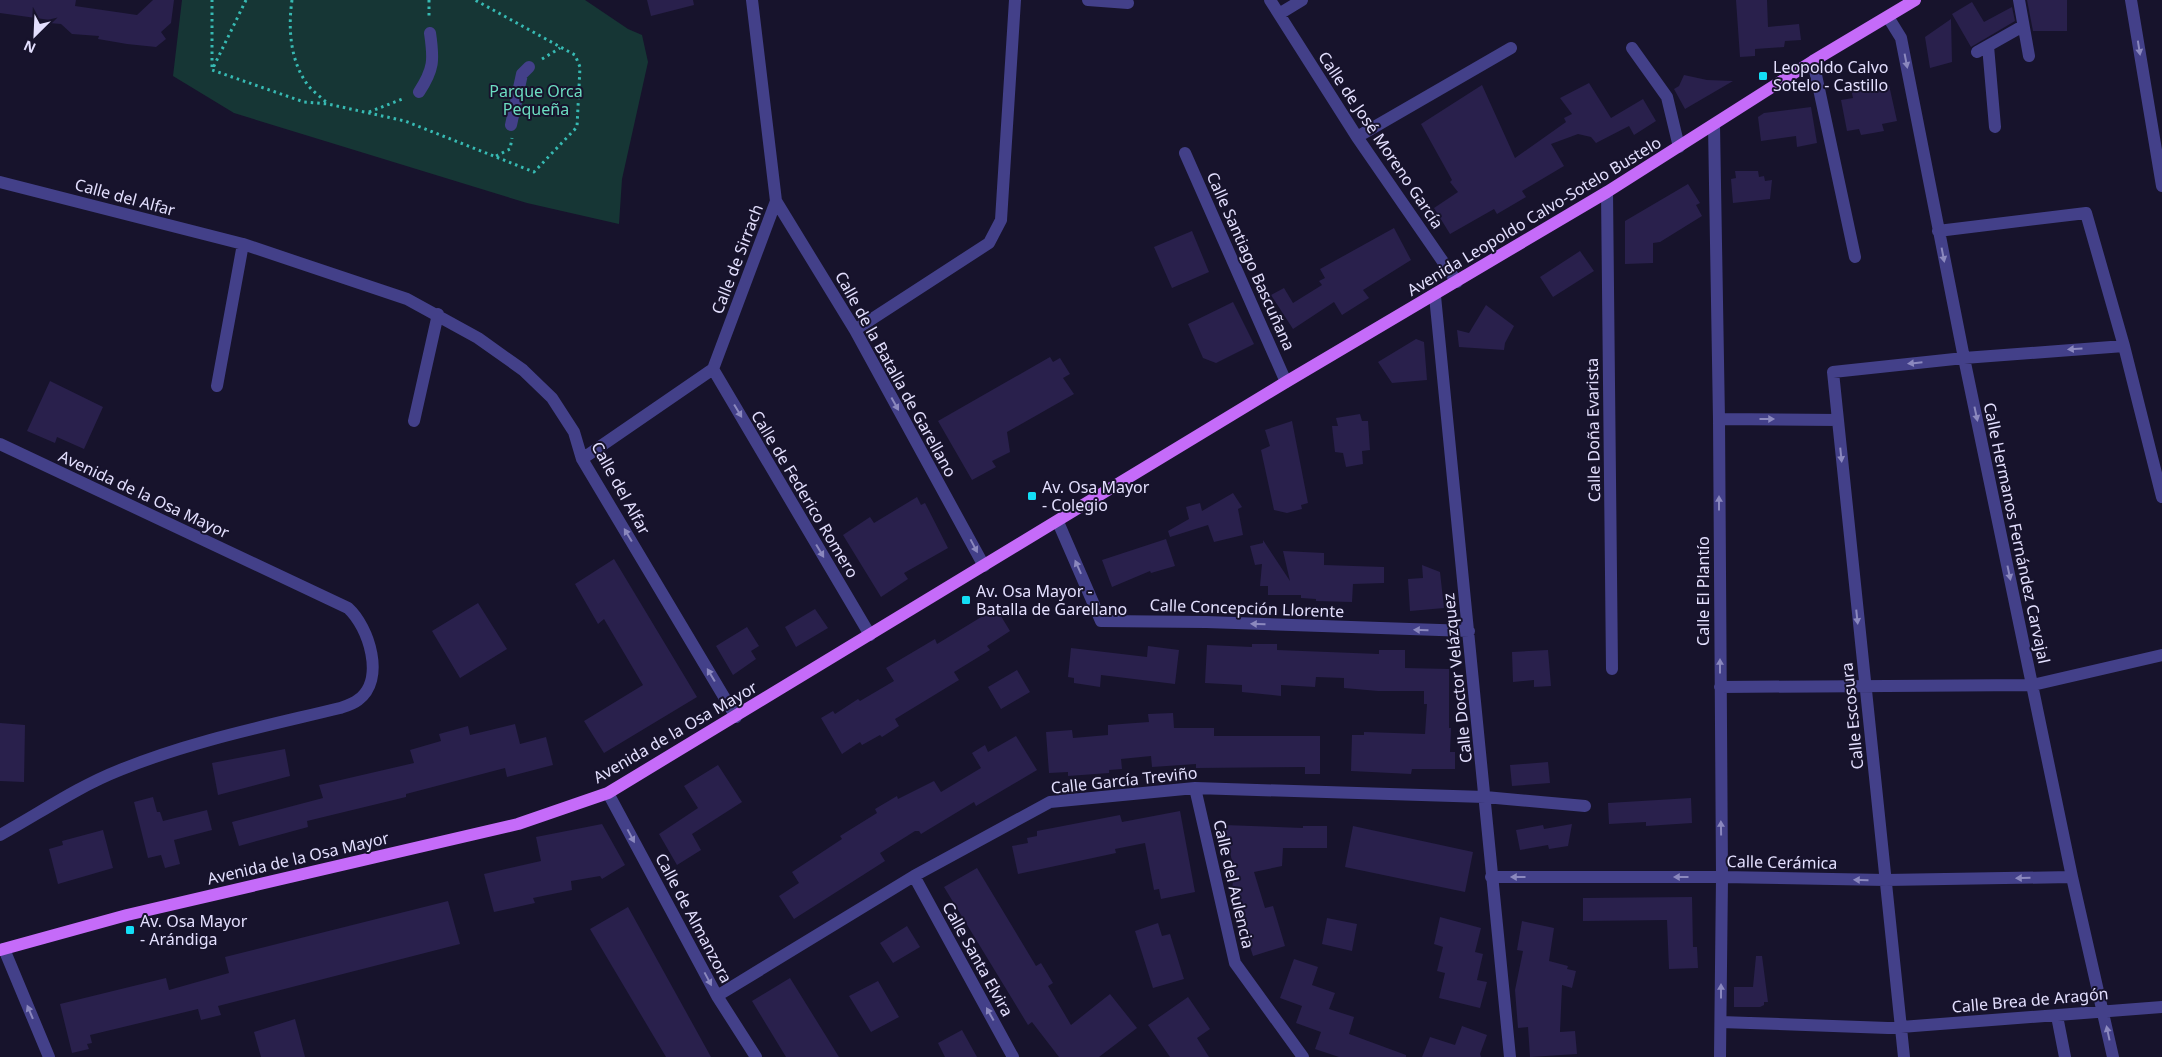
<svg xmlns="http://www.w3.org/2000/svg" width="2162" height="1057" viewBox="0 0 2162 1057" font-family="'Noto Sans',sans-serif">
<rect width="100%" height="100%" fill="#17132c"/>
<path fill="#163635" d="M 182,0 L 585,0 L 628,29 L 642,35 L 648,62 L 622,179 L 619,224 L 527,203 L 234,113 L 173,76 Z"/>
<path fill="#29204c" d="M 0,0 L 76,0 L 75,6 L 137,15 L 153,0 L 174,0 L 171,23 L 161,32 L 166,39 L 156,47 L 127,44 L 98,39 L 99,36 L 72,34 L 61,24 L 49,23 L 50,20 L 0,13 Z
M 647,0 L 693,0 L 694,5 L 651,16 Z
M 1736,0 L 1767,0 L 1768,27 L 1799,24 L 1801,40 L 1785,41 L 1784,47 L 1755,49 L 1755,56 L 1740,57 Z
M 2027,0 L 2067,0 L 2067,31 L 2033,31 Z
M 1972,2 L 1984,22 L 2012,7 L 2015,21 L 1971,47 L 1952,14 Z
M 1951,19 L 1952,62 L 1930,68 L 1925,37 Z
M 1684,75 L 1707,80 L 1733,81 L 1685,109 L 1674,89 L 1679,86 Z
M 1589,83 L 1611,118 L 1643,99 L 1656,121 L 1634,135 L 1629,126 L 1596,143 L 1591,137 L 1578,134 L 1551,144 L 1564,166 L 1522,191 L 1526,197 L 1497,214 L 1494,209 L 1450,234 L 1434,208 L 1458,192 L 1450,182 L 1452,180 L 1421,124 L 1482,85 L 1515,158 L 1566,122 L 1564,118 L 1572,114 L 1560,98 Z
M 1879,83 L 1879,86 L 1889,85 L 1897,121 L 1882,124 L 1884,131 L 1873,133 L 1861,135 L 1859,129 L 1847,131 L 1841,100 L 1853,98 L 1851,89 Z
M 1811,107 L 1817,143 L 1797,147 L 1796,136 L 1761,141 L 1758,117 L 1764,113 Z
M 1735,171 L 1758,171 L 1759,177 L 1764,176 L 1765,181 L 1772,180 L 1770,199 L 1733,203 L 1731,179 L 1736,178 Z
M 1688,184 L 1700,203 L 1696,205 L 1702,216 L 1660,242 L 1653,243 L 1653,263 L 1625,264 L 1625,221 Z
M 1394,228 L 1411,260 L 1363,290 L 1369,298 L 1342,315 L 1334,302 L 1293,329 L 1271,295 L 1284,288 L 1293,303 L 1322,285 L 1319,281 L 1325,278 L 1320,269 Z
M 1192,231 L 1209,272 L 1172,288 L 1154,247 Z
M 1580,251 L 1594,271 L 1553,297 L 1540,277 Z
M 1233,302 L 1254,344 L 1216,363 L 1203,358 L 1188,324 Z
M 1486,305 L 1514,326 L 1505,343 L 1504,350 L 1459,347 L 1457,330 L 1469,333 Z
M 1416,339 L 1424,342 L 1427,380 L 1392,383 L 1378,362 Z
M 1050,357 L 1053,362 L 1060,358 L 1070,374 L 1063,378 L 1074,394 L 1007,432 L 1010,452 L 992,461 L 996,467 L 972,480 L 938,421 Z
M 50,381 L 103,407 L 84,449 L 57,437 L 55,443 L 27,431 Z
M 1360,414 L 1362,421 L 1368,421 L 1370,450 L 1362,451 L 1363,464 L 1346,467 L 1343,453 L 1335,452 L 1332,426 L 1338,426 L 1336,418 Z
M 1292,421 L 1308,503 L 1301,505 L 1302,509 L 1287,513 L 1274,510 L 1261,450 L 1270,446 L 1265,430 Z
M 1233,493 L 1242,507 L 1238,509 L 1243,535 L 1214,542 L 1208,525 L 1170,537 L 1168,531 L 1189,519 L 1186,507 L 1200,503 L 1202,511 Z
M 917,497 L 921,505 L 925,503 L 948,548 L 904,573 L 908,579 L 881,597 L 843,535 L 870,517 L 874,523 Z
M 1166,539 L 1175,566 L 1151,573 L 1150,571 L 1112,587 L 1102,560 Z
M 1263,540 L 1290,581 L 1283,551 L 1324,553 L 1324,565 L 1384,567 L 1384,583 L 1353,584 L 1352,602 L 1316,601 L 1316,599 L 1301,598 L 1301,595 L 1268,595 L 1268,586 L 1260,586 L 1262,564 L 1255,565 L 1250,546 L 1263,543 Z
M 614,559 L 697,697 L 604,753 L 584,721 L 643,685 L 604,619 L 598,624 L 575,584 Z
M 1422,565 L 1440,572 L 1444,608 L 1410,611 L 1408,579 L 1423,578 Z
M 478,603 L 507,649 L 460,678 L 432,631 Z
M 996,608 L 1010,631 L 987,646 L 990,650 L 954,672 L 959,680 L 895,719 L 899,726 L 882,737 L 880,735 L 862,745 L 860,742 L 842,754 L 821,718 L 833,711 L 835,714 L 858,699 L 860,701 L 894,681 L 886,668 L 935,639 L 937,644 Z
M 815,609 L 828,628 L 796,647 L 785,627 Z
M 747,627 L 759,646 L 751,651 L 756,659 L 733,675 L 716,646 Z
M 1252,644 L 1277,644 L 1277,650 L 1379,654 L 1379,650 L 1405,650 L 1405,668 L 1449,669 L 1449,728 L 1451,728 L 1450,752 L 1455,752 L 1455,769 L 1412,769 L 1411,774 L 1351,771 L 1352,735 L 1364,735 L 1364,732 L 1425,734 L 1427,704 L 1424,704 L 1424,691 L 1378,691 L 1344,688 L 1344,678 L 1316,677 L 1315,687 L 1281,685 L 1281,696 L 1242,692 L 1242,685 L 1205,683 L 1207,645 L 1252,647 Z
M 1148,646 L 1179,650 L 1175,684 L 1101,675 L 1100,687 L 1074,683 L 1074,678 L 1068,677 L 1071,648 L 1147,657 Z
M 1548,650 L 1551,686 L 1534,687 L 1534,680 L 1513,682 L 1512,652 Z
M 1017,670 L 1030,692 L 1001,709 L 988,687 Z
M 1173,713 L 1174,728 L 1214,728 L 1214,736 L 1320,736 L 1320,774 L 1305,774 L 1305,767 L 1196,768 L 1196,764 L 1152,767 L 1151,756 L 1121,759 L 1122,769 L 1109,770 L 1109,773 L 1068,776 L 1068,772 L 1049,773 L 1046,732 L 1072,730 L 1073,738 L 1108,735 L 1108,725 L 1149,722 L 1148,714 Z
M 0,723 L 25,725 L 24,782 L 0,781 Z
M 515,724 L 520,744 L 546,737 L 553,765 L 507,777 L 505,768 L 406,794 L 406,797 L 307,821 L 308,827 L 239,846 L 232,822 L 323,798 L 319,785 L 414,763 L 410,750 L 441,741 L 439,734 L 468,726 L 470,735 Z
M 1016,736 L 1037,770 L 976,806 L 974,802 L 921,834 L 919,831 L 915,831 L 880,853 L 885,861 L 794,919 L 779,896 L 799,883 L 792,872 L 842,839 L 840,836 L 877,813 L 875,809 L 897,796 L 898,799 L 934,781 L 941,792 L 981,768 L 972,753 L 985,745 L 988,752 Z
M 285,749 L 290,776 L 218,795 L 212,763 Z
M 1548,762 L 1550,783 L 1512,786 L 1510,765 Z
M 718,765 L 742,802 L 692,834 L 701,850 L 677,865 L 659,834 L 698,808 L 684,786 Z
M 153,797 L 157,812 L 160,812 L 163,821 L 207,810 L 212,830 L 174,840 L 180,864 L 165,868 L 161,855 L 148,858 L 134,802 Z
M 1691,798 L 1692,823 L 1646,826 L 1646,822 L 1609,824 L 1608,803 Z
M 1180,811 L 1195,892 L 1161,899 L 1159,889 L 1154,890 L 1145,843 L 1115,849 L 1116,853 L 1018,874 L 1012,846 L 1028,843 L 1027,838 L 1037,836 L 1037,831 L 1120,815 L 1122,822 Z
M 602,824 L 625,865 L 602,879 L 600,876 L 571,881 L 572,890 L 533,898 L 535,903 L 494,912 L 484,874 L 541,861 L 536,837 Z
M 1572,824 L 1568,846 L 1549,849 L 1548,845 L 1520,850 L 1516,830 L 1543,825 L 1544,829 Z
M 1224,825 L 1303,828 L 1303,826 L 1327,826 L 1327,848 L 1283,848 L 1282,866 L 1254,872 L 1265,908 L 1273,906 L 1285,946 L 1253,956 L 1232,891 L 1234,870 Z
M 1353,826 L 1473,852 L 1465,892 L 1345,867 Z
M 103,830 L 113,868 L 58,884 L 49,849 L 63,845 L 62,841 Z
M 977,868 L 1036,966 L 1041,963 L 1053,983 L 1048,986 L 1071,1025 L 1110,994 L 1137,1028 L 1099,1057 L 1059,1057 L 1032,1022 L 1028,1025 L 944,887 Z
M 1692,897 L 1693,947 L 1697,947 L 1698,968 L 1669,969 L 1667,920 L 1583,921 L 1583,898 Z
M 448,901 L 460,944 L 218,1006 L 221,1015 L 201,1020 L 198,1009 L 90,1035 L 92,1043 L 87,1044 L 89,1049 L 72,1053 L 60,1004 L 166,978 L 169,990 L 229,973 L 225,957 Z
M 628,907 L 711,1057 L 666,1057 L 590,929 Z
M 1440,917 L 1481,928 L 1475,952 L 1483,954 L 1477,980 L 1487,982 L 1480,1008 L 1439,998 L 1445,973 L 1437,971 L 1443,947 L 1434,944 Z
M 1327,918 L 1357,924 L 1352,951 L 1322,944 Z
M 1522,921 L 1554,928 L 1549,961 L 1568,966 L 1567,969 L 1576,971 L 1572,988 L 1562,985 L 1560,1032 L 1575,1031 L 1577,1054 L 1530,1057 L 1528,1027 L 1518,1028 L 1515,990 L 1523,951 L 1517,950 Z
M 1158,923 L 1162,936 L 1170,934 L 1184,979 L 1153,988 L 1135,931 Z
M 907,926 L 920,947 L 893,963 L 880,943 Z
M 1756,956 L 1762,956 L 1768,1002 L 1764,1002 L 1764,1005 L 1760,1007 L 1734,1007 L 1734,987 L 1753,987 Z
M 1294,959 L 1318,967 L 1312,985 L 1335,993 L 1329,1009 L 1354,1017 L 1349,1034 L 1406,1055 L 1406,1057 L 1339,1057 L 1315,1049 L 1321,1032 L 1296,1023 L 1302,1006 L 1280,998 Z
M 790,978 L 839,1057 L 786,1057 L 752,1001 Z
M 878,981 L 899,1017 L 871,1032 L 849,996 Z
M 1188,997 L 1210,1029 L 1197,1038 L 1209,1057 L 1170,1057 L 1148,1025 Z
M 295,1019 L 305,1057 L 261,1057 L 254,1032 Z
M 1462,1026 L 1487,1035 L 1480,1054 L 1481,1057 L 1422,1057 L 1430,1037 L 1455,1045 Z
M 962,1030 L 977,1057 L 945,1057 L 938,1043 Z"/>
<g fill="none" stroke-linecap="round" stroke-linejoin="round">
<path stroke="#37bab3" stroke-width="3" stroke-dasharray="2.5 4" stroke-linecap="butt" d="M 246,0 L 212,70 L 304,102 L 328,104 L 405,121 L 534,172 L 577,127 L 580,67 L 575,55 L 475,0
M 292,0 C 288,28 290,60 307,84 C 312,91 321,97 327,103
M 429,0 L 429,19
M 542,59 L 560,48
M 212,67 L 212,0
M 369,112 L 405,98
M 496,156 L 510,149 L 512,138"/>
<path stroke="#434089" stroke-width="12" d="M 1088,0 L 1128,3
M 1270,0 L 1357,137 L 1457,282
M 2019,0 L 2029,56
M 2131,0 L 2162,186
M 1279,14 L 1302,0
M 1888,17 L 1901,38 L 1964,358 L 2072,877 L 2113,1057
M 1988,46 L 1995,127
M 1632,48 L 1667,97 L 1679,147
M 1977,52 L 2023,26
M 1813,61 L 1855,257
M 419,92 C 434,69 434,60 430,33
M 511,125 L 522,74 L 529,67
M 1714,125 L 1719,419 L 1722,877 L 1720,1057
M 1357,137 L 1511,48
M 1185,153 L 1286,382
M 0,182 L 243,244 L 407,299 L 478,338 L 523,370 L 552,398 L 574,432 L 582,459 L 736,717
M 1607,192 L 1612,669
M 776,201 L 855,330 L 984,566
M 1938,231 L 2086,213 L 2124,346 L 2162,497
M 1435,296 L 1510,1057
M 855,330 L 989,243 L 1001,220 L 1015,0
M 713,369 L 870,635
M 217,386 L 243,244
M 1719,419 L 1838,420
M 414,421 L 438,314
M 0,444 L 348,608 C 369,627 386,680 358,700 C 353,704 346,706 340,708 C 266,726 191,741 120,770 C 77,787 40,813 0,835
M 582,459 L 713,369 L 776,201 L 752,0
M 1058,522 L 1101,621 L 1206,622 L 1469,631
M 1720,687 L 2033,685 L 2162,655
M 1195,788 L 1235,963 L 1303,1057
M 608,793 L 717,996 L 756,1057
M 914,876 L 1013,1057
M 1491,877 L 1722,877 L 1886,880 L 2072,877
M 4,949 L 49,1057
M 717,996 L 914,876 L 1050,802 L 1195,788 L 1485,797 L 1585,806
M 2057,1016 L 2065,1057
M 1721,1022 L 1888,1028 L 2162,1007
M 1904,1057 L 1833,372 L 1964,358 L 2124,346"/>
<path stroke="#c56bf9" stroke-width="12" d="M 0,950 L 127,915 L 518,824 L 608,793 L 1286,382 L 1607,192 L 1813,61 L 1915,0"/>
</g>
<defs><path id="oneway-solid" d="M-6-.8H1V-3.2L6.5 0L1 3.2V.8H-6Z" transform="scale(1.25)"/></defs>
<g fill="#8b88be">
<use href="#oneway-solid" transform="translate(2139 48) rotate(81)"/>
<use href="#oneway-solid" transform="translate(1906 61) rotate(79)"/>
<use href="#oneway-solid" transform="translate(1943 255) rotate(79)"/>
<use href="#oneway-solid" transform="translate(2075 349) rotate(176)"/>
<use href="#oneway-solid" transform="translate(1915 363) rotate(174)"/>
<use href="#oneway-solid" transform="translate(895 404) rotate(61)"/>
<use href="#oneway-solid" transform="translate(738 411) rotate(59)"/>
<use href="#oneway-solid" transform="translate(1976 414) rotate(78)"/>
<use href="#oneway-solid" transform="translate(1767 419)"/>
<use href="#oneway-solid" transform="translate(1841 455) rotate(84)"/>
<use href="#oneway-solid" transform="translate(1719 503) rotate(-90)"/>
<use href="#oneway-solid" transform="translate(628 535) rotate(-121)"/>
<use href="#oneway-solid" transform="translate(974 546) rotate(62)"/>
<use href="#oneway-solid" transform="translate(820 551) rotate(59)"/>
<use href="#oneway-solid" transform="translate(1078 567) rotate(-114)"/>
<use href="#oneway-solid" transform="translate(2009 573) rotate(78)"/>
<use href="#oneway-solid" transform="translate(1857 617) rotate(84)"/>
<use href="#oneway-solid" transform="translate(1258 624) rotate(-178)"/>
<use href="#oneway-solid" transform="translate(1421 630) rotate(-178)"/>
<use href="#oneway-solid" transform="translate(1720 666) rotate(-90)"/>
<use href="#oneway-solid" transform="translate(711 675) rotate(-121)"/>
<use href="#oneway-solid" transform="translate(1721 828) rotate(-91)"/>
<use href="#oneway-solid" transform="translate(631 836) rotate(62)"/>
<use href="#oneway-solid" transform="translate(1518 877) rotate(-180)"/>
<use href="#oneway-solid" transform="translate(1681 877) rotate(-180)"/>
<use href="#oneway-solid" transform="translate(2023 878) rotate(179)"/>
<use href="#oneway-solid" transform="translate(1861 880) rotate(-179)"/>
<use href="#oneway-solid" transform="translate(708 979) rotate(62)"/>
<use href="#oneway-solid" transform="translate(1721 991) rotate(-90)"/>
<use href="#oneway-solid" transform="translate(30 1012) rotate(-113)"/>
<use href="#oneway-solid" transform="translate(990 1014) rotate(-119)"/>
<use href="#oneway-solid" transform="translate(2108 1033) rotate(-102)"/>
</g>
<g fill="#13def6" stroke="#17132c" stroke-width="2">
<rect x="1758" y="71" width="10" height="10" rx="2.5"/>
<rect x="1027" y="491" width="10" height="10" rx="2.5"/>
<rect x="961" y="595" width="10" height="10" rx="2.5"/>
<rect x="125" y="925" width="10" height="10" rx="2.5"/>
</g>
<g text-anchor="middle" dominant-baseline="central" stroke-width="4" stroke-linejoin="round" paint-order="stroke">
<g font-size="16" fill="#e3dffe" stroke="#17132c" text-anchor="start">
<text x="1773" y="67">Leopoldo Calvo<tspan x="1773" dy="18">Sotelo - Castillo</tspan></text>
<text x="1042" y="487">Av. Osa Mayor<tspan x="1042" dy="18">- Colegio</tspan></text>
<text x="976" y="591">Av. Osa Mayor -<tspan x="976" dy="18">Batalla de Garellano</tspan></text>
<text x="140" y="921">Av. Osa Mayor<tspan x="140" dy="18">- Arándiga</tspan></text>
</g>
<g font-size="16" fill="#6cddc1" stroke="#17132c">
<text x="536" y="91">Parque Orca<tspan x="536" dy="18">Pequeña</tspan></text>
</g>
<g font-size="16" fill="#e3dffe" stroke="#17132c">
<text transform="translate(1381 140) rotate(56)">Calle de José Moreno García</text>
<text transform="translate(125 197) rotate(15)">Calle del Alfar</text>
<text transform="translate(1534 216) rotate(-31)">Avenida Leopoldo Calvo-Sotelo Bustelo</text>
<text transform="translate(737 259) rotate(-69)">Calle de Sirrach</text>
<text transform="translate(1251 261) rotate(66)">Calle Santiago Bascuñana</text>
<text transform="translate(896 374) rotate(61)">Calle de la Batalla de Garellano</text>
<text transform="translate(1593 430) rotate(-91)">Calle Doña Evarista</text>
<text transform="translate(621 488) rotate(61)">Calle del Alfar</text>
<text transform="translate(144 494) rotate(25)">Avenida de la Osa Mayor</text>
<text transform="translate(805 494) rotate(59)">Calle de Federico Romero</text>
<text transform="translate(2017 533) rotate(78)">Calle Hermanos Fernández Carvajal</text>
<text transform="translate(1703 591) rotate(-90)">Calle El Plantío</text>
<text transform="translate(1247 608) rotate(2)">Calle Concepción Llorente</text>
<text transform="translate(1457 678) rotate(-96)">Calle Doctor Velázquez</text>
<text transform="translate(1852 716) rotate(-96)">Calle Escosura</text>
<text transform="translate(675 732) rotate(-30)">Avenida de la Osa Mayor</text>
<text transform="translate(1124 780) rotate(-6)">Calle García Treviño</text>
<text transform="translate(298 858) rotate(-13)">Avenida de la Osa Mayor</text>
<text transform="translate(1782 862) rotate(1)">Calle Cerámica</text>
<text transform="translate(1234 884) rotate(77)">Calle del Aulencia</text>
<text transform="translate(694 918) rotate(62)">Calle de Almanzora</text>
<text transform="translate(978 959) rotate(61)">Calle Santa Elvira</text>
<text transform="translate(2030 1000) rotate(-5)">Calle Brea de Aragón</text>
</g>
</g>
<g transform="translate(35 35) rotate(204)" stroke="#17132c" stroke-width="4" paint-order="stroke">
<path d="M0-4L9 19L0 12L-9 19Z" fill="#e3dffe"/>
<text y="-8" font-size="14" font-weight="bold" text-anchor="middle" fill="#e3dffe">N</text>
</g>
</svg>
